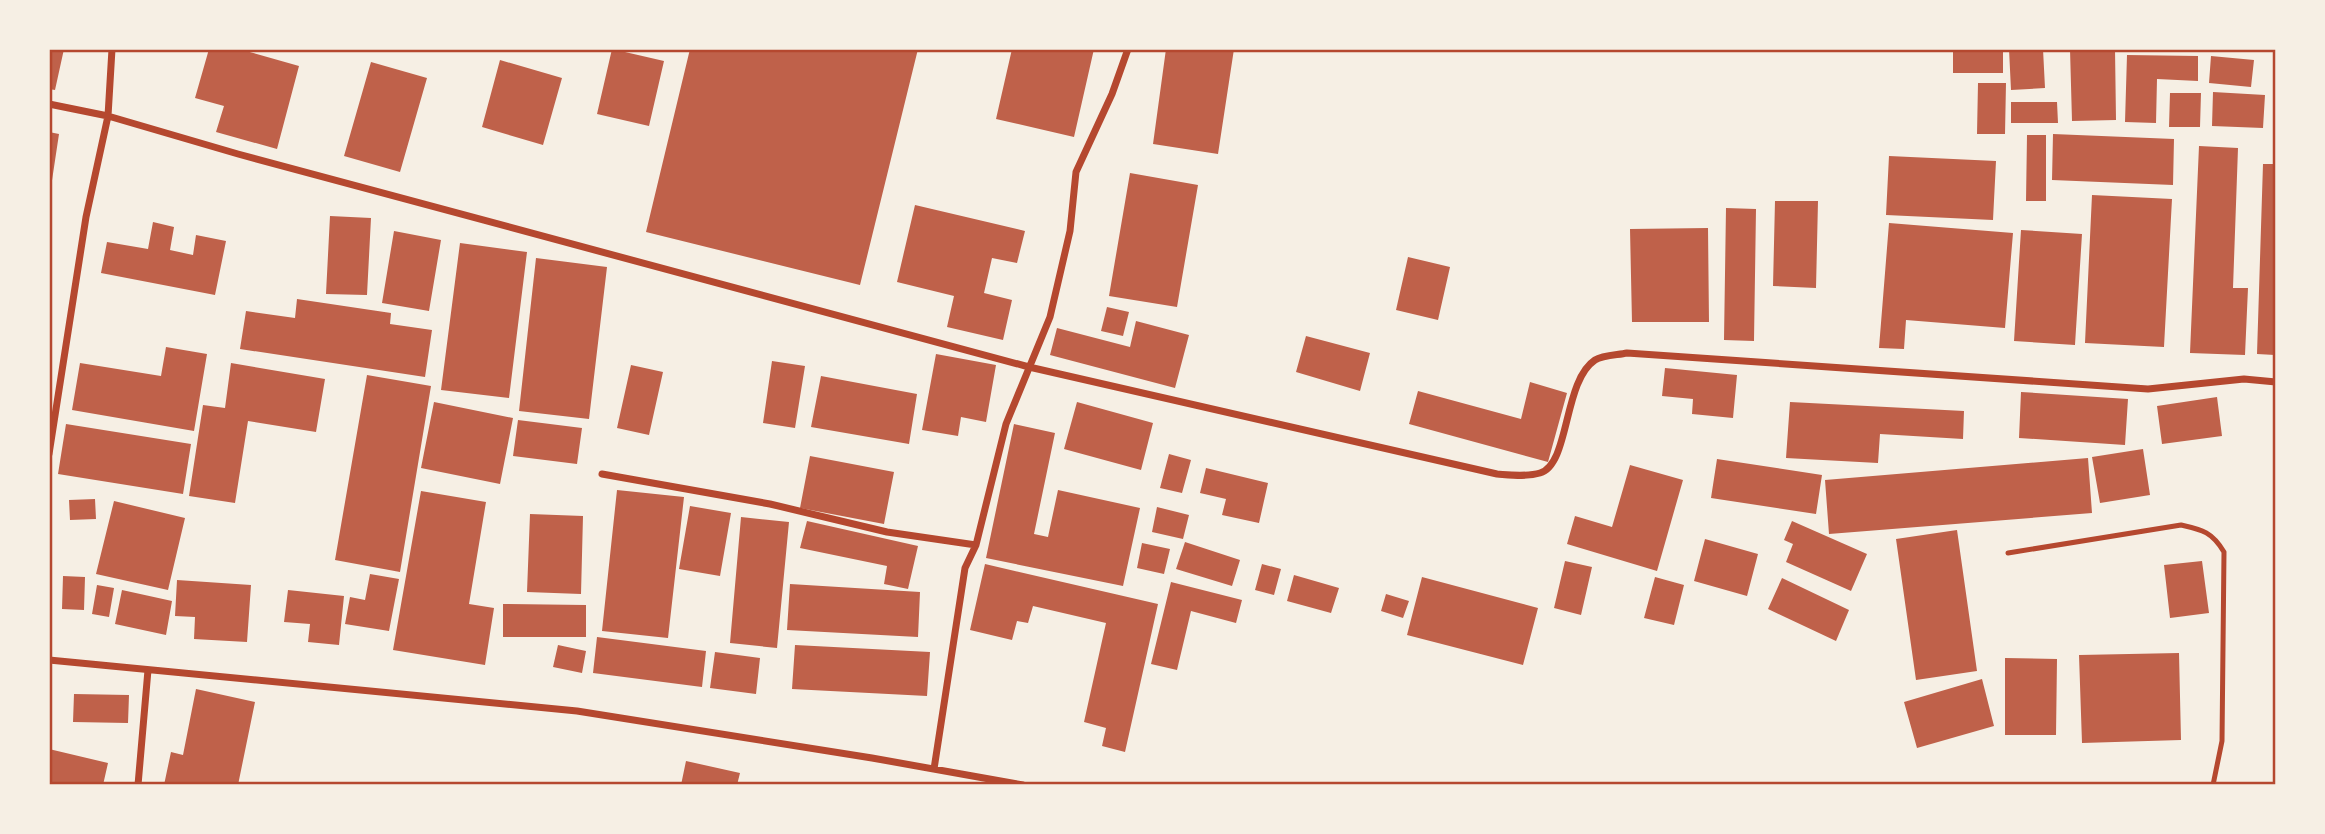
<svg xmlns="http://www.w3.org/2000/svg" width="2325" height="834" viewBox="0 0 2325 834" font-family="Signika,sans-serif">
<rect width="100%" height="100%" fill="#f6efe4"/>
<path fill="#bf614a" d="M 49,49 L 64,49 L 55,90 L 49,89 Z
M 209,49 L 239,49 L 299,66 L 277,149 L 216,132 L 224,106 L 195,98 Z
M 612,49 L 664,61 L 649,126 L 597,114 Z
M 690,49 L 918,49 L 860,285 L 646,232 Z
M 1012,49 L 1094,49 L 1074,137 L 996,119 Z
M 1166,49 L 1234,49 L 1218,154 L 1153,144 Z
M 1953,49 L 2003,49 L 2003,73 L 1953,73 Z
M 2009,49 L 2043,49 L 2045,88 L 2011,90 Z
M 2070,49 L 2115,49 L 2116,120 L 2072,121 Z
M 2127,55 L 2198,56 L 2198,81 L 2157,79 L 2156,123 L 2125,122 Z
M 2211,56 L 2254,60 L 2251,87 L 2209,83 Z
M 500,60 L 562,78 L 543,145 L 482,127 Z
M 371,62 L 427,78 L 400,172 L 344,156 Z
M 1978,83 L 2006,83 L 2005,134 L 1977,134 Z
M 2213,92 L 2265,95 L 2263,128 L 2212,126 Z
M 2170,93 L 2201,93 L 2200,127 L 2169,127 Z
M 2011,102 L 2057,102 L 2058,123 L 2011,123 Z
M 49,132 L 59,134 L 51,187 L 49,187 Z
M 2053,134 L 2174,139 L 2173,185 L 2052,180 Z
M 2027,135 L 2046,135 L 2046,201 L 2026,201 Z
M 2199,146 L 2238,148 L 2233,288 L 2248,288 L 2245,355 L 2190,353 Z
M 1889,156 L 1996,161 L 1993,220 L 1886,215 Z
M 2263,164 L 2276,164 L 2275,355 L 2257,354 Z
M 1130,173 L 1198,185 L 1177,307 L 1109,296 Z
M 2092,195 L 2172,199 L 2164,347 L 2085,343 Z
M 1775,201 L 1818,201 L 1816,288 L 1773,286 Z
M 915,205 L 1025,231 L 1017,263 L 992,258 L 984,293 L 1012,300 L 1003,340 L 947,327 L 954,296 L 897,282 Z
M 1726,208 L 1756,209 L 1754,341 L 1724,340 Z
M 330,216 L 371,218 L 367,295 L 326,294 Z
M 153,222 L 174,227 L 170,250 L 193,255 L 196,235 L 226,241 L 215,295 L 101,273 L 107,242 L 148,249 Z
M 1889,223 L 2013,233 L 2005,328 L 1906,320 L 1904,349 L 1879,348 Z
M 1708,228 L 1709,322 L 1632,322 L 1630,229 Z
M 2021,230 L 2082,234 L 2075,345 L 2014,341 Z
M 394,231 L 441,240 L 429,311 L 382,303 Z
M 460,243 L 527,252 L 509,398 L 441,390 Z
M 1408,257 L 1450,267 L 1438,320 L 1396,310 Z
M 536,258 L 607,267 L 589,419 L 519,411 Z
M 297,299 L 391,313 L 390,324 L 432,330 L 425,377 L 240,349 L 246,311 L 295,318 Z
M 1107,307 L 1129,312 L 1123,336 L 1101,331 Z
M 1136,321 L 1189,335 L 1175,388 L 1050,355 L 1057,328 L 1130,347 Z
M 1306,336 L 1370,353 L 1360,391 L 1296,372 Z
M 166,347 L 207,354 L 194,431 L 72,410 L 80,363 L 161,376 Z
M 936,354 L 996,365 L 986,422 L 961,417 L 958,436 L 922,430 Z
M 772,361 L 805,366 L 795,428 L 763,423 Z
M 231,363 L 325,379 L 316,432 L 248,421 L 235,503 L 189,496 L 203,405 L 225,408 Z
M 631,365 L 663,372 L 649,435 L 617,428 Z
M 1665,368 L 1737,375 L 1733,418 L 1692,414 L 1693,399 L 1662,396 Z
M 367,375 L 431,386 L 400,572 L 335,560 Z
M 821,376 L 917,394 L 909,444 L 811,427 Z
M 1530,382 L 1567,393 L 1548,462 L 1409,424 L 1418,391 L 1521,419 Z
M 2021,392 L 2128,399 L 2125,445 L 2019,438 Z
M 2217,397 L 2222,436 L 2162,444 L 2157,406 Z
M 434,402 L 513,418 L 500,484 L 421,468 Z
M 1077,402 L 1153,423 L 1141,470 L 1064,449 Z
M 1790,402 L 1964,411 L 1963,439 L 1880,434 L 1878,463 L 1786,458 Z
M 518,420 L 582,428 L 577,464 L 513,456 Z
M 66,424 L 191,444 L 183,494 L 58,474 Z
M 1014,424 L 1055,433 L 1034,534 L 1048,537 L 1058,490 L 1140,508 L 1123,586 L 986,558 Z
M 2143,449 L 2150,495 L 2100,503 L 2092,457 Z
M 1169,454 L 1191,460 L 1182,493 L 1160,488 Z
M 810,456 L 894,472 L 884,524 L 800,508 Z
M 2088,458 L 2092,513 L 1829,534 L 1825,480 Z
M 1717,459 L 1822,475 L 1816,514 L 1711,498 Z
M 1630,465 L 1683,480 L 1657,571 L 1567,544 L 1575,516 L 1612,527 Z
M 1206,468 L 1268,483 L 1259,523 L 1222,515 L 1226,499 L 1200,493 Z
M 617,490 L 684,497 L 668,638 L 602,631 Z
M 421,491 L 486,502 L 469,604 L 494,608 L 485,665 L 393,650 Z
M 95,499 L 96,519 L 70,520 L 69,500 Z
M 114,501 L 185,518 L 168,590 L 96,574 Z
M 690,506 L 731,513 L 720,576 L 679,569 Z
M 1157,507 L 1189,515 L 1183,539 L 1152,532 Z
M 530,514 L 583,516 L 581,594 L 527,592 Z
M 741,517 L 789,522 L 777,648 L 730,643 Z
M 807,521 L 918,546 L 908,589 L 884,584 L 887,566 L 800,548 Z
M 1792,521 L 1867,554 L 1851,591 L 1786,562 L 1793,544 L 1784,540 Z
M 1957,530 L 1977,671 L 1916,680 L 1896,539 Z
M 1705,539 L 1758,554 L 1747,596 L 1694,581 Z
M 1185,542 L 1240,560 L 1232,586 L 1176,569 Z
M 1142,543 L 1170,549 L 1164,574 L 1137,568 Z
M 1565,561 L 1592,567 L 1581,615 L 1554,608 Z
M 2202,561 L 2209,613 L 2170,618 L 2164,565 Z
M 985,564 L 1158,604 L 1125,752 L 1102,746 L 1106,728 L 1084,722 L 1106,623 L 1033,606 L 1028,623 L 1017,621 L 1012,640 L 970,630 Z
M 1262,564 L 1281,569 L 1274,595 L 1255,590 Z
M 370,574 L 399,579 L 389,631 L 345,624 L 350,597 L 365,600 Z
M 1294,575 L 1339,588 L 1331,613 L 1287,601 Z
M 63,576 L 85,577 L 84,610 L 62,609 Z
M 1422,577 L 1538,608 L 1523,665 L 1407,635 Z
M 1655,577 L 1684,585 L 1674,625 L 1644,618 Z
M 1782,578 L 1849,610 L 1836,641 L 1768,609 Z
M 177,580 L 251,585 L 247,642 L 194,639 L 195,617 L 175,616 Z
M 1171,582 L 1242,600 L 1236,623 L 1191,611 L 1177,670 L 1151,664 Z
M 790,584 L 920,592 L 918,637 L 787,630 Z
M 97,585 L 114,588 L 109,617 L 92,614 Z
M 122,590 L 172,601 L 166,635 L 115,624 Z
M 288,590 L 344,596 L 339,645 L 308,642 L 310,624 L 284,622 Z
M 1386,594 L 1409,601 L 1403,618 L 1381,611 Z
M 503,604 L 586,605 L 586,637 L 503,637 Z
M 597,637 L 706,651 L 702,687 L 593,673 Z
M 558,645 L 586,651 L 582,673 L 553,667 Z
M 795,645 L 930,652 L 927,696 L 792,689 Z
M 715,652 L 760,658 L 756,694 L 710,688 Z
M 2179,653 L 2181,740 L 2082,743 L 2079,655 Z
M 2005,658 L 2057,659 L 2056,735 L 2005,735 Z
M 1982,679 L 1994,726 L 1917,748 L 1904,702 Z
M 196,689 L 255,702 L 238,785 L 164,785 L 171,752 L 183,755 Z
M 74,694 L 129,695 L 128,723 L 73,722 Z
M 49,749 L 108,763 L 103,785 L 49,785 Z
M 686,761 L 740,773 L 737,785 L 681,785 Z"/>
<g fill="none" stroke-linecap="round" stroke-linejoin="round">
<path stroke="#b5482f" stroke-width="5" d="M 2008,553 L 2181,525 C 2203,530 2212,532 2224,552 L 2222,741 L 2213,785"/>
<path stroke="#b5482f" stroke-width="7" d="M 49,104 L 108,116 L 238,154 L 1029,367 L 1497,474 C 1511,475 1527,477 1540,473 C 1570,464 1563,381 1595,360 C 1603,355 1618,355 1627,353 L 2148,389 L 2244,379 L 2276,382
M 49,454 L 86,217 L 108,116 L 112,49
M 602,474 L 770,504 L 887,532 L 976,545
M 49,660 L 577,711 L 872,758 L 1023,785
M 934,769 L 965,568 L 976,545 L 1006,424 L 1050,317 L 1070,231 L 1076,172 L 1112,94 L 1128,49
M 138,785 L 148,670"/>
</g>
<rect width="2325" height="834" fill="none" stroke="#f6efe4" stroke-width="102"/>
<rect x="51" y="51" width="2223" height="732" fill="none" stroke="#b5482f" stroke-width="2.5"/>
</svg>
